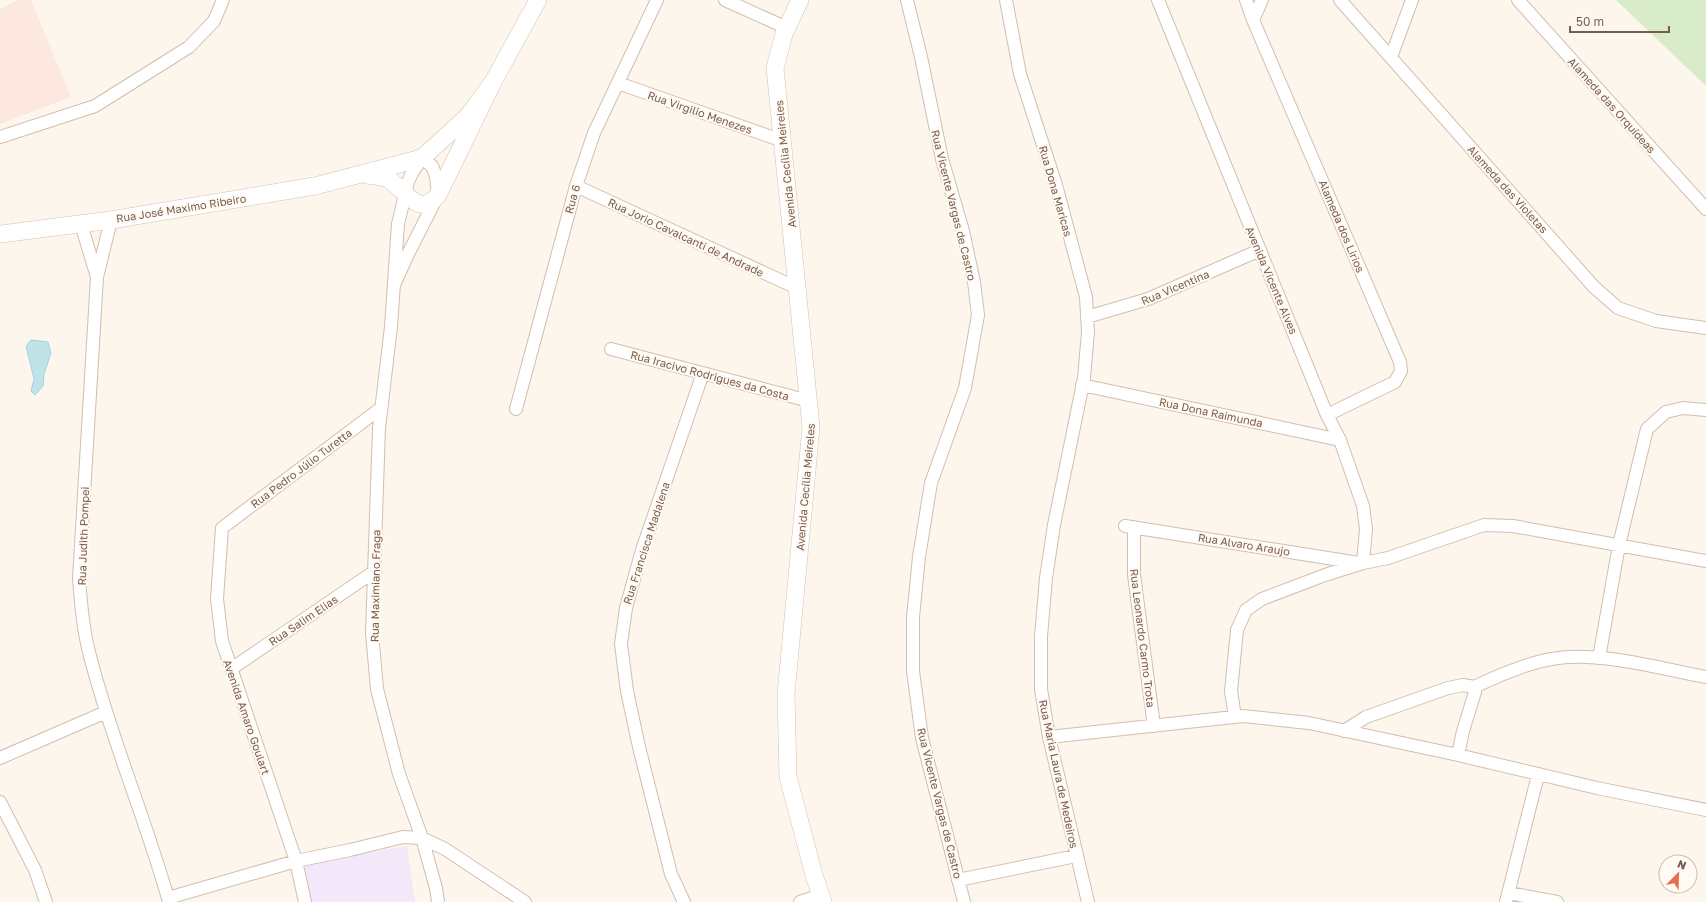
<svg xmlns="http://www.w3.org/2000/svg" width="1706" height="902" viewBox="0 0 1706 902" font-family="'Golos Text',sans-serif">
<rect width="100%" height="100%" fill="#fdf6ec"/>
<path fill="#fde8e0" d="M 17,0 L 31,0 L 71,97 L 0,124 L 0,9 Z"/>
<path fill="#f3e8fa" d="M 407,846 L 415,902 L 309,902 L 303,864 Z"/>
<path fill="#d8ecc9" d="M 1616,0 L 1706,0 L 1706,86 Z"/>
<path fill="#bfe3e8" stroke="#a5d3da" d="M 31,340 L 48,342 L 51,353 L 44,374 L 43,386 L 35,395 L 31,391 L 34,379 L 26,346 Z"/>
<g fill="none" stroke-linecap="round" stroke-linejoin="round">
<g stroke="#d1beb0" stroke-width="14">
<path id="street" d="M 725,0 L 787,28
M 907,0 L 921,57 L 942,159 L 963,231 L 974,282 L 978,315 L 965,388 L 931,483 L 919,557 L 913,617 L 913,671 L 922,738 L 964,902
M 1006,0 L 1020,74 L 1056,185 L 1086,297 L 1088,332 L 1084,378 L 1054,525 L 1046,578 L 1041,636 L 1041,689 L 1049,737 L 1088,902
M 1158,0 L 1327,415 L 1340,440 L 1363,506 L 1366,529 L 1363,563
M 1246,0 L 1253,20 L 1400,362 L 1401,371 L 1395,382 L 1327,415
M 1340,0 L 1594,287 L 1618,308 L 1656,321 L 1706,328
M 1518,0 L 1706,209
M 1253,20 L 1262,0
M 1391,57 L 1412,0
M 618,83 L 783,141
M 0,137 L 95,106 L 189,47 L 214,21 L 223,0
M 576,186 L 797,288
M 111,220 L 97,277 L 79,578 C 81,604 83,630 90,656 C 111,739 146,819 169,902
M 81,224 L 97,277
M 394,285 L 408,254 L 438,195 L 436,176 L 432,166 L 422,158 L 412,173 L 408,182 L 398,224 L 391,327 L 379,428 L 372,633 L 377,689 L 399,774 L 422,838 L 436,888 L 438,902
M 1087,317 L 1148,299 L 1260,250
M 611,349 L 809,401
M 1082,385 L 1340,440
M 516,409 L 576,186 L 594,133 L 657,0
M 1125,526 L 1359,563
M 1134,527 L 1134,575 L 1154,726
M 1599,658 L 1619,545 L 1647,429 L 1666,412 L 1683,408 L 1706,410
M 231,669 L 375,571
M 1235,717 L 1231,691 L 1237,630 L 1246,610 L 1262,599 L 1325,575 L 1363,563 L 1388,558 L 1484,525 L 1513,526 L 1706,561
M 1344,731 L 1366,717 L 1448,688 L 1463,685 L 1474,687
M 1049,737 L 1243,716 L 1309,723 L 1458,755 L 1597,788 L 1706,810
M 1458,755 L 1463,731 L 1475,692 L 1474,687 C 1497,676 1533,661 1558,658 C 1602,652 1662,669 1706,677
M 0,758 L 106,712
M 0,802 L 35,870 L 46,902
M 958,880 L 1076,856
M 1509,893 L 1557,902
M 168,898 L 296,861 L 350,850 L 403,837 L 422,838 L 445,849 L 525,902
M 305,902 L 296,861 L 222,641 L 217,599 L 222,528 L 381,408
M 684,902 L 671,874 L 639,747 L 627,691 L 621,644 L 626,608 L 642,550 L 703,373
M 800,902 L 821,895
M 1506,902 L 1538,775"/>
</g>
<g stroke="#d6c0b0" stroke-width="18">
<path id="secondary" d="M 800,0 L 784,34 L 775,68 L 811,427 L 786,694 L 788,777 L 814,875 L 823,902
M 367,175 C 375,176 384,176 391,181 C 405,190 419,219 438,195 L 493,82 L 538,0
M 0,234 L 111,220 L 315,186 L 422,158 L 468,116 L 493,82"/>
</g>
<use href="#street" stroke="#fff" stroke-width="12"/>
<use href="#secondary" stroke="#fff" stroke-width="17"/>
</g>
<g text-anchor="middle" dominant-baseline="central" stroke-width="4" stroke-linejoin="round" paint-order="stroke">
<g font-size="11" fill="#7a5c4d" stroke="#fffaf3">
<text transform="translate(1612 105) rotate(48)">Alameda das Orquídeas</text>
<text transform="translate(700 112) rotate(19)">Rua Virgilio Menezes</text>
<text transform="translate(785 164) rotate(-96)">Avenida Cecília Meireles</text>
<text transform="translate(1508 189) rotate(48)">Alameda das Violetas</text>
<text transform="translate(1056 191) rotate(74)">Rua Dona Maricas</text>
<text transform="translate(572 199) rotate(-74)">Rua 6</text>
<text transform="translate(954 205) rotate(76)">Rua Vicente Vargas de Castro</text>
<text transform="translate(181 208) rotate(-9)">Rua José Maximo Ribeiro</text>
<text transform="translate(1342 226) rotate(67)">Alameda dos Lirios</text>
<text transform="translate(686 237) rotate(25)">Rua Jorio Cavalcanti de Andrade</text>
<text transform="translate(1272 280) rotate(67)">Avenida Vicente Alves</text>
<text transform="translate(1175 287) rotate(-23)">Rua Vicentina</text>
<text transform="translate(710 375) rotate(15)">Rua Iracivo Rodrigues da Costa</text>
<text transform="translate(1211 412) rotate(12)">Rua Dona Raimunda</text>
<text transform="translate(301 468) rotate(-37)">Rua Pedro Júlio Turetta</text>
<text transform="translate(805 487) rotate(-85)">Avenida Cecília Meireles</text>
<text transform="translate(83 536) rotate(-88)">Rua Judith Pompei</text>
<text transform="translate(646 543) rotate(-72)">Rua Francisca Madalena</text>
<text transform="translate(1244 544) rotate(9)">Rua Alvaro Araujo</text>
<text transform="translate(375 586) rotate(-89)">Rua Maximiano Fraga</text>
<text transform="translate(303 620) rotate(-34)">Rua Salim Elias</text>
<text transform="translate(1143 638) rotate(83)">Rua Leonardo Carmo Trota</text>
<text transform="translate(247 717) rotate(71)">Avenida Amaro Goulart</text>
<text transform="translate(1059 774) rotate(78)">Rua Maria Laura de Medeiros</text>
<text transform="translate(940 803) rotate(76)">Rua Vicente Vargas de Castro</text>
</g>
</g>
<g transform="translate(1678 874) rotate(23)"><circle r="19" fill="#fffaf3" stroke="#cabbb1"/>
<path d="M0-3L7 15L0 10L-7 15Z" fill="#e76f51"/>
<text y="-6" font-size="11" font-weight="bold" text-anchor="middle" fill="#7a5c4d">N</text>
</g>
<path d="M1570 26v6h99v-6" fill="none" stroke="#7a5c4d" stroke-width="2"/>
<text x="1576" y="26" font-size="12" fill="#7a5c4d" stroke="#fffaf3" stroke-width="3" paint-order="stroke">50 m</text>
</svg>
